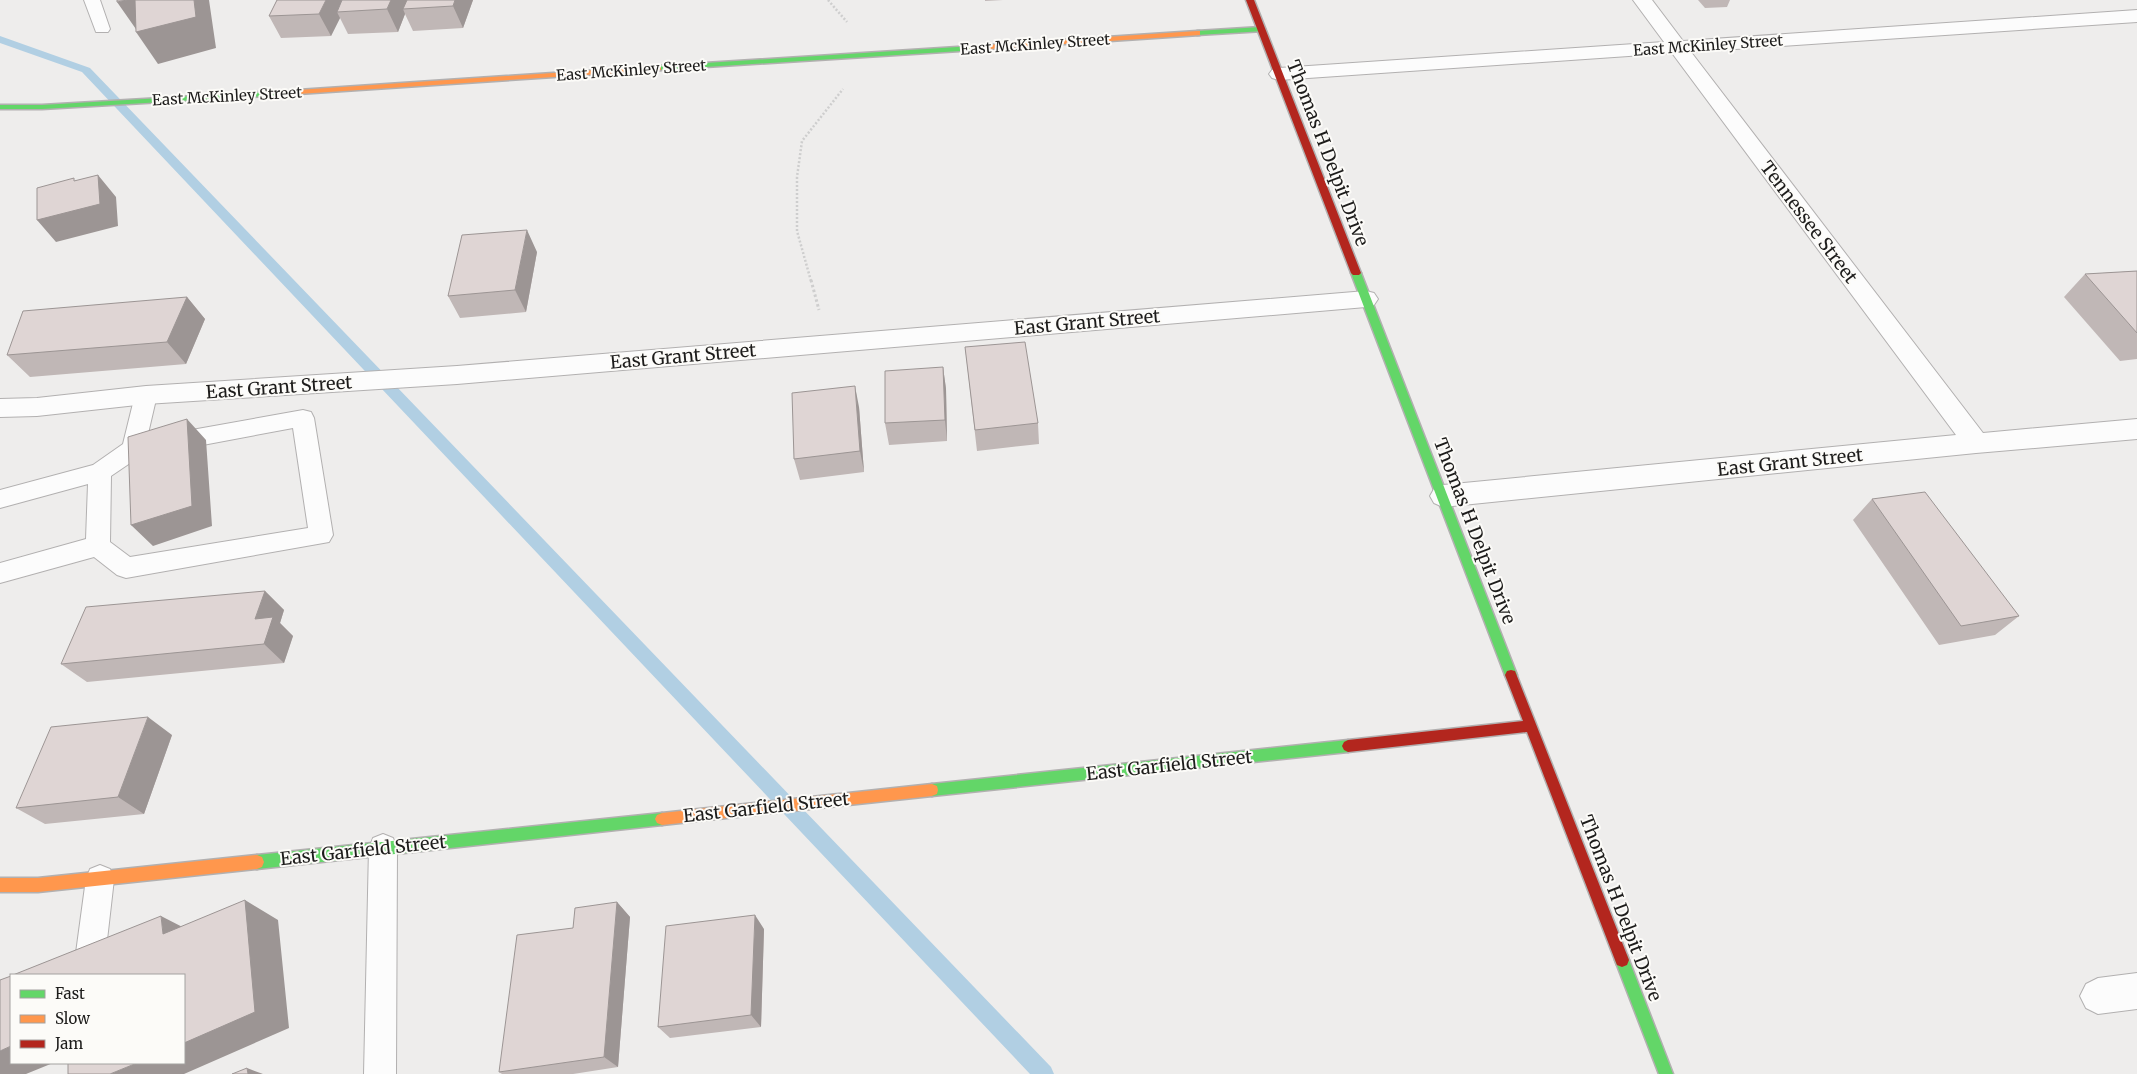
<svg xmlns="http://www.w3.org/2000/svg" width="2137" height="1074" viewBox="0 0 2137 1074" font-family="Merriweather,serif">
<rect width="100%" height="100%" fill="#eeedec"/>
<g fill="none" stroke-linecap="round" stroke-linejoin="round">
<path fill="#b1cfe3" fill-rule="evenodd" d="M 0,36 L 90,68 L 1051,1067 L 1054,1074 L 1030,1074 L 82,72 L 0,43 Z"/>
<g stroke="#b2b0b0" stroke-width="2">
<path id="lane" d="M 84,0 L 100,0 L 110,29 L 108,32 L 96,32 Z
M 146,387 L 154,389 L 157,395 L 147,438 L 303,410 L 311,412 L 314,418 L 333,535 L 329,542 L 126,578 L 117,575 L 94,557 L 0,583 L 0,563 L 86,539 L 88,484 L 0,508 L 0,490 L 93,465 L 123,444 L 135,395 L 138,389 ZM 293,428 L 308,528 L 130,557 L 110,542 L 111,476 L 139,457 Z
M 383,834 L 393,838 L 397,848 L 396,1074 L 364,1074 L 369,848 L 373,838 Z
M 100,865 L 110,869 L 114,879 L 103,975 L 73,975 L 86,879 L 90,869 Z"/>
</g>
<g stroke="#b2b0b0" stroke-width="2">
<path id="street" d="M 1633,0 L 1652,0 L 1683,41 L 2137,10 L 2137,22 L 1691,52 L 1983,433 L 2137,419 L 2137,439 L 1976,453 L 1443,507 L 1434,503 L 1430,496 L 1434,489 L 1443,485 L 1956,435 L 1672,53 L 1279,80 L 1272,78 L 1269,74 L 1272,70 L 1279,68 L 1664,42 Z
M 1366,291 L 1374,293 L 1378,299 L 1374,305 L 1366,307 L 457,384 L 146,404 L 37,416 L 0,417 L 0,399 L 37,398 L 146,386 L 457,366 Z
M 2137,973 L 2137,1009 L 2098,1014 L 2086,1008 L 2080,996 L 2086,984 L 2098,978 Z"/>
</g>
<g stroke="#b2b0b0" stroke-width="3">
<path id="fast" d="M 1261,27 L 1265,29 L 1264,31 L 1197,35 L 1193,33 L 1197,31 Z
M 973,46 L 976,46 L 976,50 L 658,70 L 654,68 L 658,66 Z
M 298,90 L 302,92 L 301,94 L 42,109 L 0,109 L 0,105 L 42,105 Z
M 1356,270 L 1361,273 L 1517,675 L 1515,679 L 1511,680 L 1507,679 L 1505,675 L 1351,273 Z
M 1348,740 L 1352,742 L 1354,746 L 1352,750 L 1348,752 L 932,796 L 927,794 L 926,790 L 927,786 L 932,784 Z
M 662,813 L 667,815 L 669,819 L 667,823 L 662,825 L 257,869 L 252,867 L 250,862 L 252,857 L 257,855 Z
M 1622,953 L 1627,955 L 1673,1074 L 1659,1074 L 1615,960 L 1617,955 Z"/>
</g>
<g stroke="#b2b0b0" stroke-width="3">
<path id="slow" d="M 1197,31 L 1200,31 L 1200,35 L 973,50 L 969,48 L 973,46 Z
M 658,66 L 661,66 L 661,70 L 298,94 L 294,92 L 298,90 Z
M 932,784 L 937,786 L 938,790 L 937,794 L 932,796 L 662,825 L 657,823 L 655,819 L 657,815 L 662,813 Z
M 257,855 L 262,857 L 264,862 L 262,867 L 257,869 L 38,892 L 0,892 L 0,878 L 38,878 Z"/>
</g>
<g stroke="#b2b0b0" stroke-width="3">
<path id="jam" d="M 1246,0 L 1254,0 L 1361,273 L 1359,275 L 1353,275 L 1351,273 Z
M 1511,670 L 1515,671 L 1629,960 L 1627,965 L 1622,967 L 1617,965 L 1615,960 L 1527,732 L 1348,752 L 1344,750 L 1342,746 L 1344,742 L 1348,740 L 1523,721 L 1505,675 L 1507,671 Z"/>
</g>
<path stroke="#cecece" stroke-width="2.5" stroke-dasharray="2 2" stroke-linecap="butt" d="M 828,0 L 847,22
M 811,281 L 797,231 L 797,177 L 802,141 L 843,89"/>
<path stroke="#cecece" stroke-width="3" stroke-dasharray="2.5 2.5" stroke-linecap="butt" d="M 811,280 L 819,310"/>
<use href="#lane" fill="#fcfcfc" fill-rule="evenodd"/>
<use href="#street" fill="#fcfcfc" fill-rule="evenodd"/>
<use href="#fast" fill="#63d668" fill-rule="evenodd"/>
<use href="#slow" fill="#ff974d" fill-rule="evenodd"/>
<use href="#jam" fill="#b3261e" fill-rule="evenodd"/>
</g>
<path fill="#c0b7b6" d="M 277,0 L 473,0 L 463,28 L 413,31 L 405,14 L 398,32 L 348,34 L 340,18 L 331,36 L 281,38 L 269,16 Z
M 985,0 L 1003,0 L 985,1 Z
M 1698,0 L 1730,0 L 1727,7 L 1705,8 Z
M 537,252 L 526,312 L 460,318 L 448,296 Z
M 2137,271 L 2137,359 L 2120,361 L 2064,297 L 2085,274 Z
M 187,297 L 205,319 L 186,364 L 30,377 L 7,355 Z
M 965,347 L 1038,423 L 1039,444 L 977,451 Z
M 943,367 L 946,389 L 947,441 L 889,445 L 885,423 Z
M 859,407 L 864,472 L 800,480 L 794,459 Z
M 1872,499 L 2019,616 L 1995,635 L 1939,645 L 1853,520 Z
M 265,591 L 284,610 L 280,623 L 293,636 L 284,663 L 87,682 L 61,664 Z
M 172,735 L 144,814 L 45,824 L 16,808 Z
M 617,902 L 630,917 L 618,1067 L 573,1074 L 502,1074 L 499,1072 L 573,928 Z
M 764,929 L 761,1027 L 670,1038 L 658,1027 Z"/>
<path fill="#9c9594" d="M 127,0 L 209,0 L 216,48 L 158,64 L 136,32 L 138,32 L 117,2 Z
M 326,0 L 349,0 L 337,12 L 340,18 L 331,36 L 319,14 Z
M 391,0 L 411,0 L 403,9 L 405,14 L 398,32 L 387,9 Z
M 455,0 L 473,0 L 463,28 L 453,6 Z
M 98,175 L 116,197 L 118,226 L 56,242 L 37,220 Z
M 527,230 L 537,252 L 526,312 L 515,290 Z
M 187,297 L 205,319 L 186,364 L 167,342 Z
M 943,367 L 946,389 L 947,441 L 945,420 Z
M 855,386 L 859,407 L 864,472 L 860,451 Z
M 187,419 L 206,440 L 212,526 L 153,546 L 131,525 Z
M 265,591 L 284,610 L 280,623 L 293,636 L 284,663 L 264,644 L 255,619 Z
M 148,717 L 172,735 L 144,814 L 118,797 Z
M 245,900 L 278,920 L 289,1028 L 184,1074 L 110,1074 L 137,1063 L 184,1063 L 184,1043 Z
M 617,902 L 630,917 L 618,1067 L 604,1057 Z
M 755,915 L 764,929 L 761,1027 L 751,1015 Z
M 161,916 L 198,935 L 163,934 Z
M 11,1046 L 11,1063 L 53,1063 L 26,1074 L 0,1074 L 0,1051 Z
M 247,1068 L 263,1074 L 248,1074 Z"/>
<path fill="#dfd5d4" stroke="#9c9594" d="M 117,0 L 127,0 L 117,2 Z
M 135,0 L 194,0 L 196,17 L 136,32 Z
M 277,0 L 326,0 L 319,14 L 269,16 Z
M 342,0 L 391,0 L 387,9 L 337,12 Z
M 407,0 L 455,0 L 453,6 L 403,9 Z
M 98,175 L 100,204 L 37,220 L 37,188 L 74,178 L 74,181 Z
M 527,230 L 515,290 L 448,296 L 462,235 Z
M 2137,271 L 2137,333 L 2085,274 Z
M 187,297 L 167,342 L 7,355 L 23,311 Z
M 1025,342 L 1038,423 L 975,430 L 965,347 Z
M 943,367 L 945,420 L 885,423 L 885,371 Z
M 855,386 L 860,451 L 794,459 L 792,393 Z
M 187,419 L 192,506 L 131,525 L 128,437 Z
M 1925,492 L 2019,616 L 1961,626 L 1872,499 Z
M 265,591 L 255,619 L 273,617 L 264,644 L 61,664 L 86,607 Z
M 148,717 L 118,797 L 16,808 L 51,727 Z
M 245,900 L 255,1012 L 184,1043 L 184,975 L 13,975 L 161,916 L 163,934 Z
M 617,902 L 604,1057 L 499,1072 L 517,935 L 573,928 L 575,908 Z
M 755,915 L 751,1015 L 658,1027 L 666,926 Z
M 11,976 L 11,1046 L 0,1051 L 0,980 Z
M 68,1063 L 137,1063 L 110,1074 L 68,1074 Z
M 247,1068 L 248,1074 L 232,1074 Z"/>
<g text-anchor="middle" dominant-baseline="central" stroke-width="4" stroke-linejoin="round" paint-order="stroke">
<g font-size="15" fill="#1d1c1b" stroke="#fcfbf8">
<text transform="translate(1035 44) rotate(-4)">East McKinley Street</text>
<text transform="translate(1708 45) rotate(-4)">East McKinley Street</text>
<text transform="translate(631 70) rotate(-4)">East McKinley Street</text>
<text transform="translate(227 96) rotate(-3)">East McKinley Street</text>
</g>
<g font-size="18" fill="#1d1c1b" stroke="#fcfbf8">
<text transform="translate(1328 153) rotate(69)">Thomas H Delpit Drive</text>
<text transform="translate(1809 222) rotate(53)">Tennessee Street</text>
<text transform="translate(1087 322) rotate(-5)">East Grant Street</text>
<text transform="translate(683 356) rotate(-5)">East Grant Street</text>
<text transform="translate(279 387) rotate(-4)">East Grant Street</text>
<text transform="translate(1790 462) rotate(-6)">East Grant Street</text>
<text transform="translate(1475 531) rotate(69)">Thomas H Delpit Drive</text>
<text transform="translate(1169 765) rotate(-6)">East Garfield Street</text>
<text transform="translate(766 807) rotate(-6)">East Garfield Street</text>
<text transform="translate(363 850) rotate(-6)">East Garfield Street</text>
<text transform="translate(1621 908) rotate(69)">Thomas H Delpit Drive</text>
</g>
</g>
<rect x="10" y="974" width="175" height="90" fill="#fcfbf8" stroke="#a3a2a0"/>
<rect x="20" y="990" width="25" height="8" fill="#63d668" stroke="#a3a2a0"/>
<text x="55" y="999" font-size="15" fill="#1d1c1b">Fast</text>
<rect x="20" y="1015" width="25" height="8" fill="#ff974d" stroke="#a3a2a0"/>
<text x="55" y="1024" font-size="15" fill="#1d1c1b">Slow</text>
<rect x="20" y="1040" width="25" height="8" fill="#b3261e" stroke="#a3a2a0"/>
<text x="55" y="1049" font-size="15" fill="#1d1c1b">Jam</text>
</svg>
